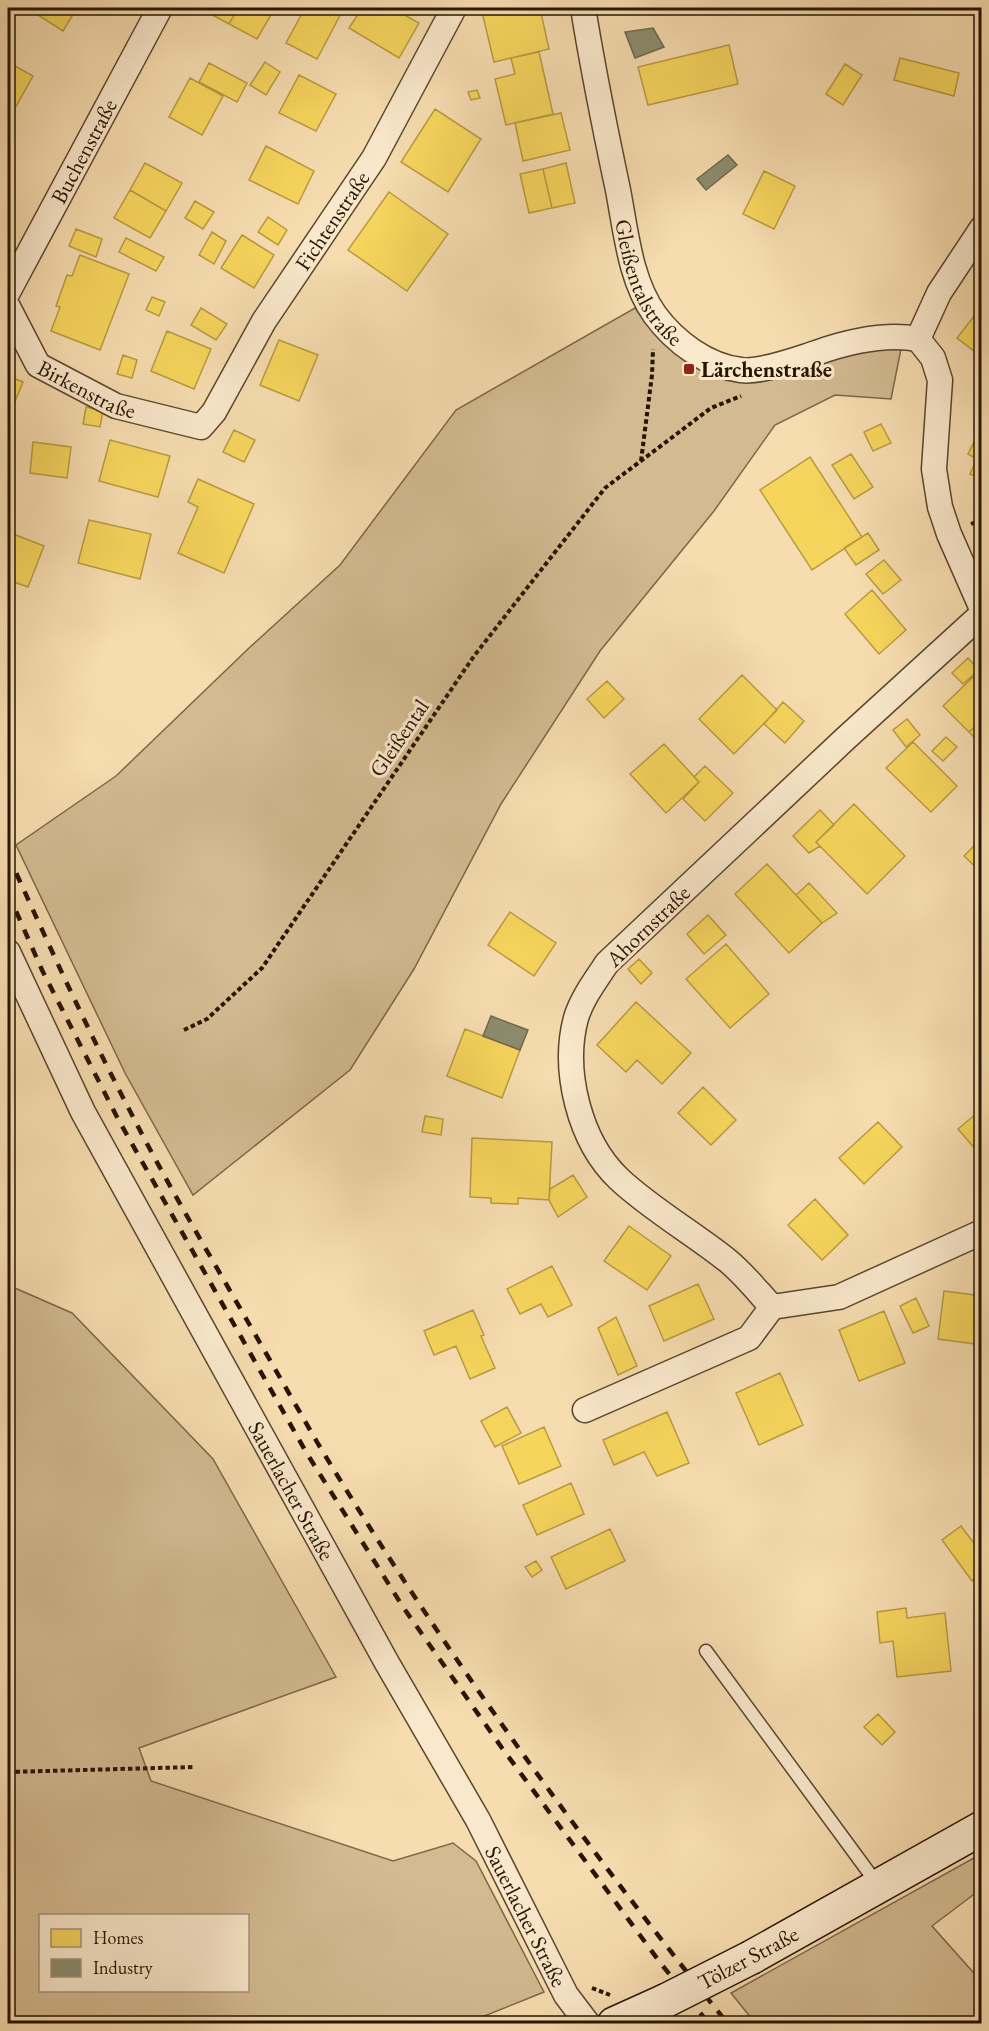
<svg xmlns="http://www.w3.org/2000/svg" width="989" height="2031" viewBox="0 0 989 2031" font-family="'EB Garamond',serif">
<rect width="100%" height="100%" fill="#f6dcaf"/>
<filter id="stains"><feTurbulence type="fractalNoise" baseFrequency=".00333" numOctaves="4"/><feColorMatrix values="0 0 0 0 .2 0 0 0 0 .09 0 0 0 0 .02 0 0 0 .5 -.17"/></filter>
<radialGradient id="worn" r=".72"><stop offset=".6" stop-color="#630" stop-opacity="0"/><stop offset="1" stop-color="#630" stop-opacity=".3"/></radialGradient>
<path fill="#d3ba91" stroke="#7d6749" stroke-width="1.5" fill-rule="evenodd" d="M 635,308 L 671,349 L 705,371 L 824,358 L 902,344 L 891,399 L 835,395 L 775,425 L 714,511 L 600,651 L 501,804 L 414,969 L 350,1070 L 193,1195 L 125,1073 L 16,845 L 116,776 L 249,648 L 340,565 L 456,410 Z
M 8,1285 L 72,1313 L 213,1459 L 336,1677 L 139,1748 L 151,1781 L 393,1861 L 453,1843 L 476,1861 L 544,1992 L 467,2023 L 8,2023 ZM 40,1916 L 248,1916 L 248,1990 L 40,1990 Z
M 981,1854 L 981,1889 L 932,1926 L 981,1981 L 981,2023 L 755,2023 L 731,1993 Z"/>
<path fill="#f6d55c" stroke="#b89b41" stroke-width="1.5" d="M 27,8 L 77,8 L 63,31 Z
M 202,8 L 238,8 L 229,24 L 201,9 Z
M 238,8 L 275,8 L 257,39 L 229,24 Z
M 305,8 L 344,8 L 317,59 L 286,43 Z
M 362,8 L 392,8 L 419,23 L 399,58 L 349,28 Z
M 500,8 L 540,8 L 549,49 L 494,62 L 482,12 Z
M 729,45 L 738,84 L 648,105 L 638,67 Z
M 539,52 L 553,114 L 506,125 L 495,79 L 515,74 L 511,58 Z
M 900,58 L 959,73 L 954,96 L 894,80 Z
M 8,62 L 33,76 L 14,110 L 8,106 Z
M 265,62 L 280,72 L 266,95 L 250,85 Z
M 209,63 L 247,83 L 237,102 L 199,82 Z
M 845,64 L 862,75 L 843,105 L 826,94 Z
M 299,75 L 336,94 L 316,131 L 279,113 Z
M 190,78 L 223,96 L 202,135 L 169,117 Z
M 477,90 L 480,98 L 471,100 L 468,92 Z
M 435,109 L 481,139 L 448,192 L 401,162 Z
M 561,113 L 570,150 L 523,161 L 515,123 Z
M 266,146 L 314,171 L 298,204 L 249,180 Z
M 145,163 L 182,183 L 166,211 L 130,190 Z
M 566,163 L 575,203 L 552,208 L 543,169 Z
M 543,169 L 552,208 L 529,213 L 520,174 Z
M 764,171 L 795,186 L 774,229 L 743,214 Z
M 130,190 L 166,211 L 150,238 L 114,218 Z
M 389,192 L 448,234 L 407,291 L 348,250 Z
M 195,201 L 214,212 L 203,229 L 185,218 Z
M 268,217 L 287,230 L 278,245 L 258,232 Z
M 76,229 L 102,239 L 96,257 L 69,246 Z
M 212,232 L 226,241 L 214,264 L 199,255 Z
M 242,235 L 274,255 L 254,288 L 221,268 Z
M 126,238 L 164,257 L 156,271 L 119,252 Z
M 80,255 L 129,274 L 100,350 L 51,331 L 60,307 L 56,306 L 67,275 L 72,276 Z
M 152,297 L 165,302 L 159,316 L 146,310 Z
M 982,306 L 982,357 L 957,338 Z
M 201,308 L 227,324 L 216,340 L 191,325 Z
M 167,331 L 211,349 L 194,389 L 151,371 Z
M 279,340 L 318,355 L 299,401 L 260,385 Z
M 123,355 L 137,360 L 132,378 L 117,374 Z
M 8,376 L 23,382 L 10,414 L 8,413 Z
M 86,407 L 103,411 L 100,427 L 83,424 Z
M 881,424 L 891,443 L 873,451 L 864,432 Z
M 982,426 L 982,480 L 970,474 L 977,459 L 968,454 Z
M 234,430 L 255,440 L 244,462 L 223,452 Z
M 110,440 L 170,456 L 158,497 L 99,481 Z
M 33,442 L 71,447 L 67,478 L 30,473 Z
M 851,454 L 873,487 L 854,499 L 832,465 Z
M 810,457 L 862,537 L 812,570 L 760,490 Z
M 198,479 L 254,504 L 224,573 L 178,553 L 198,507 L 188,502 Z
M 89,520 L 151,534 L 140,579 L 78,563 Z
M 8,532 L 44,546 L 28,587 L 8,580 Z
M 868,533 L 879,550 L 856,565 L 844,548 Z
M 884,560 L 901,580 L 883,594 L 866,574 Z
M 872,590 L 906,630 L 879,654 L 845,614 Z
M 968,658 L 979,670 L 963,684 L 952,673 Z
M 742,675 L 777,710 L 734,754 L 699,719 Z
M 973,677 L 982,685 L 982,720 L 969,732 L 943,706 Z
M 607,681 L 624,699 L 604,718 L 587,699 Z
M 783,702 L 804,721 L 785,743 L 764,724 Z
M 907,719 L 920,735 L 906,747 L 893,730 Z
M 982,720 L 982,745 L 969,732 Z
M 946,737 L 957,747 L 943,761 L 932,751 Z
M 913,742 L 957,786 L 931,812 L 886,768 Z
M 664,744 L 699,782 L 666,813 L 630,774 Z
M 705,766 L 733,793 L 705,821 L 683,799 L 699,782 L 694,777 Z
M 854,804 L 905,856 L 867,894 L 816,842 Z
M 820,810 L 834,825 L 816,842 L 820,846 L 809,853 L 793,836 Z
M 982,838 L 982,873 L 964,856 Z
M 767,864 L 822,923 L 789,953 L 735,894 Z
M 809,883 L 837,913 L 822,923 L 796,895 Z
M 510,912 L 556,943 L 534,976 L 488,945 Z
M 708,915 L 726,935 L 704,954 L 687,934 Z
M 726,944 L 769,994 L 730,1028 L 686,979 Z
M 639,959 L 652,973 L 641,984 L 628,969 Z
M 636,1002 L 691,1053 L 662,1084 L 637,1060 L 626,1072 L 597,1045 Z
M 465,1029 L 520,1050 L 502,1098 L 447,1076 Z
M 703,1087 L 736,1120 L 711,1145 L 678,1113 Z
M 982,1109 L 982,1157 L 958,1129 Z
M 425,1116 L 443,1119 L 441,1135 L 422,1132 Z
M 878,1122 L 902,1147 L 864,1184 L 839,1158 Z
M 472,1138 L 552,1142 L 549,1200 L 518,1198 L 518,1204 L 491,1203 L 491,1198 L 470,1197 Z
M 573,1175 L 587,1197 L 558,1217 L 549,1200 L 550,1189 Z
M 815,1199 L 848,1235 L 822,1260 L 788,1225 Z
M 629,1226 L 671,1256 L 647,1290 L 604,1261 Z
M 552,1266 L 572,1305 L 548,1317 L 541,1304 L 520,1314 L 507,1289 Z
M 698,1284 L 714,1319 L 664,1341 L 649,1306 Z
M 944,1291 L 982,1296 L 982,1345 L 938,1339 Z
M 916,1298 L 929,1326 L 913,1333 L 900,1306 Z
M 473,1310 L 484,1335 L 481,1336 L 495,1368 L 470,1379 L 456,1346 L 434,1355 L 424,1331 Z
M 884,1311 L 905,1363 L 859,1381 L 839,1330 Z
M 616,1317 L 637,1366 L 618,1375 L 598,1328 Z
M 780,1373 L 803,1425 L 759,1445 L 736,1393 Z
M 507,1407 L 521,1433 L 495,1447 L 481,1421 Z
M 667,1412 L 689,1463 L 657,1476 L 644,1452 L 614,1465 L 603,1440 Z
M 544,1427 L 561,1466 L 519,1484 L 502,1446 Z
M 571,1483 L 584,1514 L 537,1535 L 523,1505 Z
M 961,1526 L 982,1554 L 982,1574 L 972,1581 L 942,1540 Z
M 610,1529 L 625,1561 L 566,1589 L 551,1557 Z
M 536,1561 L 542,1570 L 532,1577 L 525,1567 Z
M 906,1608 L 907,1618 L 945,1613 L 951,1671 L 897,1677 L 893,1641 L 880,1643 L 877,1612 Z
M 878,1714 L 895,1732 L 882,1745 L 864,1727 Z"/>
<path fill="#8c8c6e" stroke="#6e684d" stroke-width="1.5" d="M 653,28 L 664,47 L 635,58 L 625,32 Z
M 728,155 L 737,165 L 706,190 L 697,179 Z
M 491,1016 L 528,1030 L 520,1050 L 483,1036 Z"/>
<g fill="none" stroke-linecap="round" stroke-linejoin="round">
<g stroke="#5b462c" stroke-width="15">
<path id="lane" d="M 706,1651 L 878,1885"/>
</g>
<g stroke="#5b462c" stroke-width="27">
<g id="street">
<path id="s1" d="M 583,8 C 593,69 605,129 618,190 C 626,232 630,280 655,315 C 675,342 707,366 741,370 C 760,373 797,359 816,353 C 847,342 884,333 918,339"/>
<path id="s2" d="M 8,292 L 160,8"/>
<path id="s3" d="M 8,307 L 38,365 L 116,406 L 201,427 L 214,412 L 264,321 L 374,158 L 454,8"/>
<path d="M 918,339 L 933,358 L 940,380 L 934,469 L 940,507 L 949,534 L 982,609"/>
<path d="M 918,339 L 939,293 L 982,228"/>
<path d="M 982,614 L 845,739 L 607,963 C 596,980 582,998 576,1018 C 562,1070 579,1141 619,1179 C 651,1209 693,1233 728,1261 C 744,1274 758,1292 772,1307 L 839,1297 L 982,1232"/>
<path id="s4" d="M 8,952 L 83,1112 L 387,1663 L 478,1820 L 566,1995 L 588,2024"/>
<path d="M 585,1410 L 749,1338 L 772,1307"/>
</g>
</g>
<g stroke="#271401" stroke-width="36">
<path id="secondary" d="M 752,1957 L 982,1828
M 614,2024 L 665,2001"/>
</g>
<path stroke="#271401" stroke-width="4" stroke-dasharray="4.5 3" stroke-linecap="butt" d="M 641,461 L 652,375 L 653,349
M 971,524 L 976,522 L 979,504 L 982,503
M 184,1030 L 207,1019 L 262,968 L 474,656 L 605,488 L 711,408 L 741,396
M 8,1772 L 195,1767
M 592,1988 L 610,1995"/>
<use href="#lane" stroke="#f9e8cb" stroke-width="12"/>
<use href="#street" stroke="#f9e8cb" stroke-width="24"/>
<use href="#secondary" stroke="#f9e8cb" stroke-width="33"/>
<path stroke="#271401" stroke-width="4.5" stroke-dasharray="10 10" stroke-linecap="butt" d="M 8,855 C 47,941 86,1027 130,1111 C 166,1182 208,1252 248,1322 C 271,1362 294,1402 317,1442 C 439,1645 580,1839 728,2024
M 8,893 L 42,970 L 118,1119 L 306,1452 L 403,1607 L 502,1748 L 659,1961 L 709,2024"/>
<g stroke="#271401" stroke-width="36" stroke-linecap="butt">
<path id="secondary-bridge" d="M 665,2001 L 752,1957"/>
</g>
<use href="#secondary-bridge" stroke="#f9e8cb" stroke-width="33"/>
</g>
<rect fill="#8f2418" stroke="#f9e8cb" stroke-width="2" x="683" y="363" width="12" height="12" rx="3"/>
<g text-anchor="middle" dominant-baseline="central" stroke-width="6" stroke-linejoin="round" paint-order="stroke">
<g font-size="22" fill="#271401" stroke="#f9e8cb">
<text stroke="none"><textPath href="#s2" startOffset="160">Buchenstraße</textPath></text>
<text stroke="none"><textPath href="#s3" startOffset="486">Fichtenstraße</textPath></text>
<text stroke="none"><textPath href="#s1" startOffset="284">Gleißentalstraße</textPath></text>
<text stroke="none"><textPath href="#s3" startOffset="120">Birkenstraße</textPath></text>
<text transform="translate(399 738) rotate(-56)">Gleißental</text>
<text transform="translate(648 926) rotate(-44)">Ahornstraße</text>
<text stroke="none"><textPath href="#s4" startOffset="609">Sauerlacher Straße</textPath></text>
<text stroke="none"><textPath href="#s4" startOffset="1095">Sauerlacher Straße</textPath></text>
<text transform="translate(748 1958) rotate(-28)">Tölzer Straße</text>
</g>
<g font-size="22" font-weight="bold" fill="#271401" stroke="#f9e8cb" text-anchor="start">
<text x="701" y="369">Lärchenstraße</text>
</g>
</g>
<rect width="989" height="2031" fill="none" stroke="#f6dcaf" stroke-width="30"/>
<rect x="9" y="9" width="971" height="2013" fill="none" stroke="#271401" stroke-width="3"/>
<rect x="15" y="15" width="959" height="2001" fill="none" stroke="#271401" stroke-width="1.5"/>
<rect x="39" y="1914" width="210" height="78" fill="#f9e8cb" stroke="#a5937a" stroke-width="1.5"/>
<rect x="51" y="1929" width="30" height="18" fill="#f6d55c" stroke="#a5937a" stroke-width="1.5"/>
<text x="93" y="1944" font-size="18" fill="#271401">Homes</text>
<rect x="51" y="1959" width="30" height="18" fill="#8c8c6e" stroke="#a5937a" stroke-width="1.5"/>
<text x="93" y="1974" font-size="18" fill="#271401">Industry</text>
<rect width="100%" height="100%" filter="url(#stains)"/>
<rect width="100%" height="100%" fill="url(#worn)"/>
</svg>
